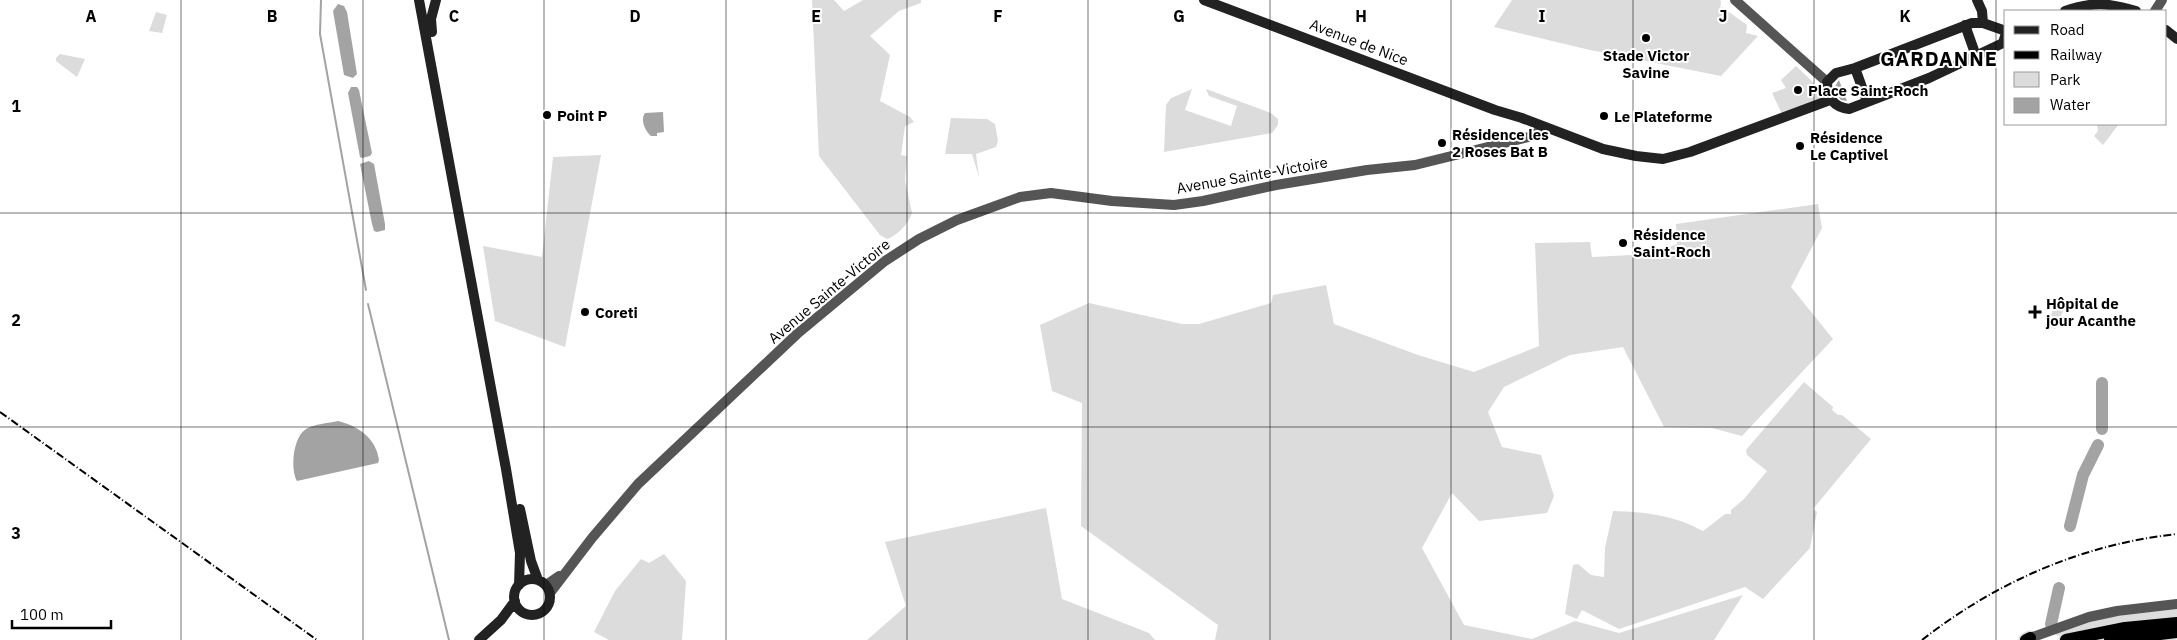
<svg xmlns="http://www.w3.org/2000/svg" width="2177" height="640" viewBox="0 0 2177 640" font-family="'IBM Plex Sans',sans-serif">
<rect width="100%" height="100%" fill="#fff"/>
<path fill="#dcdcdc" d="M 812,0 L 834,0 L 844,11 L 863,0 L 921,0 L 921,3 L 899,11 L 870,36 L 890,55 L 880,101 L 910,117 L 914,122 L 905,126 L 901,155 L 907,156 L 905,180 L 912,213 C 909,223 897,236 887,239 L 880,235 L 819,156 Z
M 1512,0 L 1719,0 L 1721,1 L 1720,11 L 1722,7 L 1747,25 L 1746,33 L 1758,36 L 1721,76 L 1590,50 L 1494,27 Z
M 156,12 L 167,15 L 162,33 L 149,31 Z
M 60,54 L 85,59 L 77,77 L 56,61 L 56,58 Z
M 1796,66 L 1813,82 L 1822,100 L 1782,114 L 1772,93 L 1786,88 L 1781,80 Z
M 1192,89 L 1185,110 L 1231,126 L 1237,106 L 1209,96 L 1206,89 L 1271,113 L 1278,119 L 1278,125 L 1272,133 L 1164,152 L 1166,105 L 1171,98 Z
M 951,118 L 987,119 L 995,124 L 998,141 L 996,147 L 976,154 L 979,177 L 972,154 L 945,154 Z
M 2097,124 L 2119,124 L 2103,145 L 2094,136 L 2098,131 Z
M 601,155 L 565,347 L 495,321 L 483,246 L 542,257 L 553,157 Z
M 1818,204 L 1822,228 L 1791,287 L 1833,339 L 1742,436 L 1712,428 L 1664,427 L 1623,347 L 1570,355 L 1504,387 L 1488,412 L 1502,447 L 1541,455 L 1554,496 L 1547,513 L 1479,521 L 1452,493 L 1422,548 L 1464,625 L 1532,639 L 1575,621 L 1619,633 L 1743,595 L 1714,640 L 1215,640 L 1218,625 L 1081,526 L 1082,403 L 1052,391 L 1040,325 L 1089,303 L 1182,324 L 1199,324 L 1271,303 L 1273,295 L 1326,285 L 1334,324 L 1418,355 L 1474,372 L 1539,346 L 1535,243 L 1590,242 L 1592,257 L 1651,254 L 1677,244 L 1676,224 Z
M 2055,302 L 2066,305 L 2055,329 L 2048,326 Z
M 1804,382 L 1833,407 L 1832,410 L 1838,415 L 1842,415 L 1871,439 L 1813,509 L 1817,512 L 1810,548 L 1763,599 L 1745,587 L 1619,629 L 1582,610 L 1577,619 L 1565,614 L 1573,565 L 1578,564 L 1591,575 L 1604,577 L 1605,548 L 1613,511 C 1645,512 1674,515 1703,531 L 1725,514 L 1731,514 L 1731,510 L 1744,499 L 1767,471 L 1747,455 L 1746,450 Z
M 1046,508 L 1062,599 L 1149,633 L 1155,640 L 867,640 L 906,606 L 885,542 Z
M 664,554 L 686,581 L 682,640 L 609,640 L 594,632 L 615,591 L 641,559 L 649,563 Z
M 2177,609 L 2177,617 C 2136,619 2096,625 2057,636 L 2056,634 L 2102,618 Z"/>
<path fill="#a3a3a3" d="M 338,4 L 344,6 L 347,12 L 357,74 L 353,78 L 344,75 L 333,11 Z
M 1839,80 L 1847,101 L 1841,100 C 1835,94 1833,87 1839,80 Z
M 351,87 L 357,87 L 359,90 L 372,153 L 370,156 L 362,158 L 360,157 L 348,93 Z
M 663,112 L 664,132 L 657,133 L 657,136 L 651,136 C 645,131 640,120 645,113 Z
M 369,161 L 374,164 L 385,224 L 385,230 L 377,232 L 374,231 L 372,224 L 360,164 Z
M 338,421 C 358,426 376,438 379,460 L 378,463 L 297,481 C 290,469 293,437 306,429 C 314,424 329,423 338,421 Z"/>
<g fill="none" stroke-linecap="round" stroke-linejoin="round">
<path stroke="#a3a3a3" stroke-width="2" d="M 321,0 L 320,34 L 366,290
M 368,304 L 449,640"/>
<path stroke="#a3a3a3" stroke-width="12" d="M 2102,429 L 2102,383
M 2070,526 L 2083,475 L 2098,445
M 2051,624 L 2059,588"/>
<g stroke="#dbdbdb" stroke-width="15">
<path id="trunk" d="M 2026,640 L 2030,638
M 2066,640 L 2125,628 L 2177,623
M 2110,640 L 2177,632"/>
</g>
<path stroke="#555" stroke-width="10" d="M 1735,0 L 1827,82
M 2155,11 L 2162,0
M 546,585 L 559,576
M 550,593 L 592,538 L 638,484 L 797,334 L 885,261 L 919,239 L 957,220 L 1020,197 L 1051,193 L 1112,201 L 1174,205 L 1203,201 L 1276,185 L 1367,170 L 1415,165 L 1533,136 L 1540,130
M 2030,638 L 2089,617 L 2117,611 L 2177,604"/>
<path stroke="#222" stroke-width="10" d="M 419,0 L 506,469 L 520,553 L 519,585
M 1204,0 L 1495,110 L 1522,118 L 1603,149 L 1636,156 L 1663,159 L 1690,152 L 1830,100
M 1977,0 L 1982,11 L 1983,23
M 2065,11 C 2095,1 2107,3 2136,11
M 1972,23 L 1983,23 L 2003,30 L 2006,33 L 2003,43 L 1929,78 L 1849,109 C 1833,107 1827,97 1827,82 L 1836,73 L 1855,68 Z
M 1965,25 L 1976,56
M 2166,30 L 2177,39
M 432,32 L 431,19 L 436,0
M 1855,68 L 1867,101
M 520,509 L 531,561 L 538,580
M514 597a18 18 0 1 1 36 0a18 18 0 1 1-36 0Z
M 479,640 L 501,620 L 515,601"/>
<use href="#trunk" stroke="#000" stroke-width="12"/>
<path stroke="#000" stroke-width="2" stroke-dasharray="8 2.5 1 2.5" stroke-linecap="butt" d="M 0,412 L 317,640
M 1922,640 C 1996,582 2083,544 2177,534"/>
</g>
<path fill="none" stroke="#000" stroke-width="1" stroke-opacity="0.55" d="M 181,0 L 181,640M 363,0 L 363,640M 544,0 L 544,640M 726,0 L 726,640M 907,0 L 907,640M 1088,0 L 1088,640M 1270,0 L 1270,640M 1451,0 L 1451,640M 1633,0 L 1633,640M 1814,0 L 1814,640M 1996,0 L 1996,640M 0,213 L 2177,213M 0,427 L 2177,427"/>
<g fill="#000" stroke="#fff" stroke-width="2">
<circle cx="1646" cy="38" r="5"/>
<circle cx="1798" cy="90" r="5"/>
<circle cx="547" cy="115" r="5"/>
<circle cx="1604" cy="116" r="5"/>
<circle cx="1442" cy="143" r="5"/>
<circle cx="1800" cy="146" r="5"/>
<circle cx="1623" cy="243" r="5"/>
<circle cx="585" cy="312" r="5"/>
<path d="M2032.5 304.5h5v5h5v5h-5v5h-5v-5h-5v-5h5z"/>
</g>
<g text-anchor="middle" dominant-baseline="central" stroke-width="4" stroke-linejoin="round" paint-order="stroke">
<g font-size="15" fill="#000" stroke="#fff">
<text transform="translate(1359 42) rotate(21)">Avenue de Nice</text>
<text transform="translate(1252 175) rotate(-10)">Avenue Sainte-Victoire</text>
<text transform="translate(829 291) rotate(-40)">Avenue Sainte-Victoire</text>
</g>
<g font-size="15" font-weight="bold" fill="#000" stroke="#fff" text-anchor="start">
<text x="1646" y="55" text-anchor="middle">Stade Victor<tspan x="1646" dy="17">Savine</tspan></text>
<text x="1808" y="90">Place Saint-Roch</text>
<text x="557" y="115">Point P</text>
<text x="1614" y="116">Le Plateforme</text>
<text x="1452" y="134">Résidence les<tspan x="1452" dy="17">2 Roses Bat B</tspan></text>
<text x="1810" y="137">Résidence<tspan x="1810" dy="17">Le Captivel</tspan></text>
<text x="1633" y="234">Résidence<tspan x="1633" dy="17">Saint-Roch</tspan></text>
<text x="2046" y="303">Hôpital de<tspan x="2046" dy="17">jour Acanthe</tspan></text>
<text x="595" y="312">Coreti</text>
</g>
<g font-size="20" font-weight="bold" letter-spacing="1" fill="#000" stroke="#fff">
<text x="1939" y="58">GARDANNE</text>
</g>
</g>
<g font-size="16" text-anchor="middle" font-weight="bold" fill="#000" stroke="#fff" stroke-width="4" stroke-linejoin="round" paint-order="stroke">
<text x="91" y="22">A</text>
<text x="272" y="22">B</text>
<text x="454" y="22">C</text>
<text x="635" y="22">D</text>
<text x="816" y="22">E</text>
<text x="998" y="22">F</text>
<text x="1179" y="22">G</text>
<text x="1361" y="22">H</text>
<text x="1542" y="22">I</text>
<text x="1723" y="22">J</text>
<text x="1905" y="22">K</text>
<text x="16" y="112">1</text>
<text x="16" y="326">2</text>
<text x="16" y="539">3</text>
</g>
<rect x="2004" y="10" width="162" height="115" fill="#ffffff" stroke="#999999"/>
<rect x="2014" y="26" width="25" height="8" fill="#222222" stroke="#999999"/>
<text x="2050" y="35" font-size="15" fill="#000000">Road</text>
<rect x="2014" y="51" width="25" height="8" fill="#000000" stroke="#999999"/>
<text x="2050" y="60" font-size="15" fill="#000000">Railway</text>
<rect x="2014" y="72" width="25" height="15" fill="#dcdcdc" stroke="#999999"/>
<text x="2050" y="85" font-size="15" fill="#000000">Park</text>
<rect x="2014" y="98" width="25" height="15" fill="#a3a3a3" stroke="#999999"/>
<text x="2050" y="110" font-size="15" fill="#000000">Water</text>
<path d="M12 620v8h99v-8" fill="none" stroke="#000000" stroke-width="2.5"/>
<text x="20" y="620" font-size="15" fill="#000000" stroke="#ffffff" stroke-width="4" paint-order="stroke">100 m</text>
</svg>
